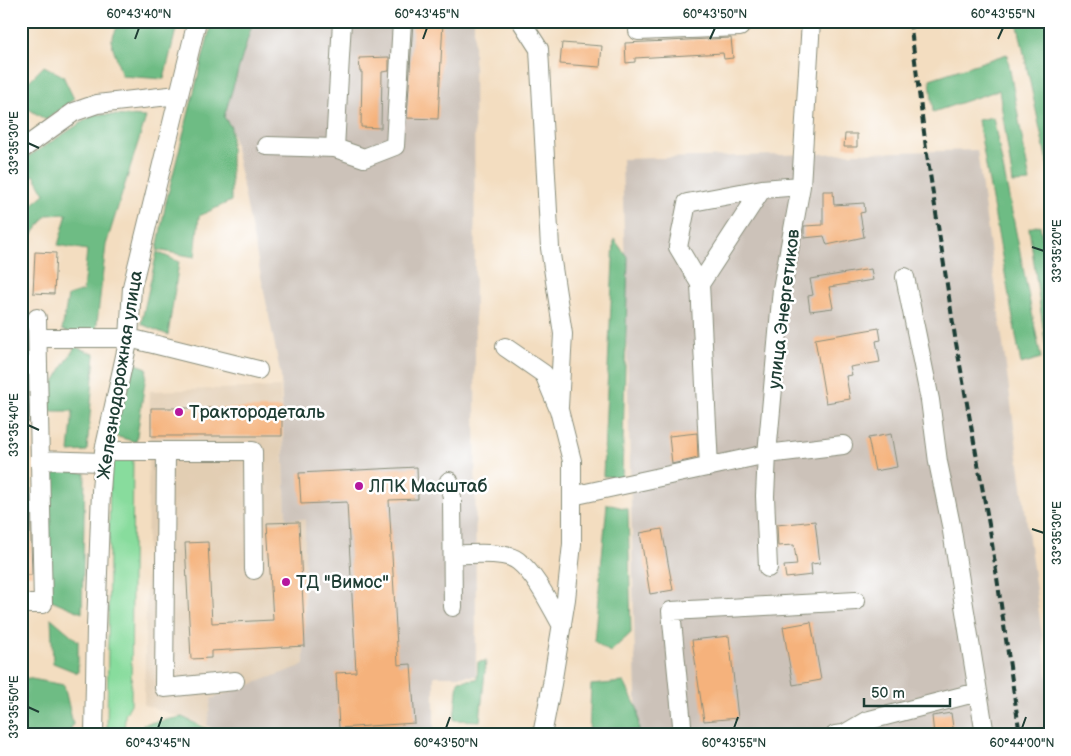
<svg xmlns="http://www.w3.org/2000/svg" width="1071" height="756" viewBox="0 0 1071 756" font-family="'Balsamiq Sans',sans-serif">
<rect width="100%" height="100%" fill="#fff"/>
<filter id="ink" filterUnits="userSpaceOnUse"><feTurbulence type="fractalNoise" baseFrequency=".02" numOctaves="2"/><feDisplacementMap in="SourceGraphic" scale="10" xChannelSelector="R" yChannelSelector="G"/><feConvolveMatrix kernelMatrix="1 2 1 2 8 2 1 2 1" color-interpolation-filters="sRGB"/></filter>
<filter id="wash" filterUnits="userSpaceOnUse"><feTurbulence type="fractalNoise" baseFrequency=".0096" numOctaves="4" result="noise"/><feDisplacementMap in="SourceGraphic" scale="20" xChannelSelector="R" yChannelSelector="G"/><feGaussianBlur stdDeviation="1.12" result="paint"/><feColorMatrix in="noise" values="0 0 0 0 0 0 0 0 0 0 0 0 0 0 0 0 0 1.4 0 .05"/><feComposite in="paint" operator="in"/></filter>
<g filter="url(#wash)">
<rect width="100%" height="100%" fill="#f3ddc0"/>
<path fill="#e2ceb3" d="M 280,387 L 286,518 L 305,518 L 304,666 L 211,699 L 207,726 L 144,705 L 150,391 Z"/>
<path fill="#ccc2b9" d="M 253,21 L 474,21 L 476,676 L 434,676 L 434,735 L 225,735 L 207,726 L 211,699 L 304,665 L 305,519 L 286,519 L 281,376 L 231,127 L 224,117 Z
M 977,150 L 1050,695 L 1050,735 L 637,735 L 622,159 Z"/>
<path fill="#88dc9d" stroke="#548c68" d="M 133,448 L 131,704 L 125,715 L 124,735 L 107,735 L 110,462 L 114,454 Z"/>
<path fill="#6ebc84" stroke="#467c5c" d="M 120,21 L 178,21 L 164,79 L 122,76 L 111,41 Z
M 212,21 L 253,21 L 224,117 L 231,127 L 231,201 L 199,216 L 195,257 L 157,250 L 166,202 Z
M 1017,21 L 1050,21 L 1050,176 Z
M 1007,54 L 1030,182 L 1013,183 L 999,90 L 933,112 L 930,79 Z
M 44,66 L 63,76 L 74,99 L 46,120 L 24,106 L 26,84 Z
M 95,114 L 146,117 L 106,245 L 95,340 L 62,330 L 68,296 L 83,291 L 87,250 L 58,245 L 67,214 L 47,215 L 22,248 L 21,214 L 45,194 L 34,175 L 21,179 L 21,161 Z
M 993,117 L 1041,358 L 1021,364 L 978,120 Z
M 1040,225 L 1050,291 L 1050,376 L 1029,228 Z
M 614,239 L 628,258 L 622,477 L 603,476 Z
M 157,252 L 179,262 L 168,335 L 141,324 Z
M 75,347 L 95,354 L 87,451 L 69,452 L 73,411 L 49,411 L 49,390 Z
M 126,360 L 147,368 L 136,442 L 115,436 Z
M 60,468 L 85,473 L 82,613 L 49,599 L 47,473 Z
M 607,504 L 628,509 L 631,633 L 610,652 L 594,641 Z
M 51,618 L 78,641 L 78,673 L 53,663 Z
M 486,661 L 480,721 L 454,720 L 458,681 L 477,679 L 478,662 Z
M 21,677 L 64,685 L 73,724 L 68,735 L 21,735 Z
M 624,682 L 638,710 L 639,735 L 589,735 L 591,685 Z
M 182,717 L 220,735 L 141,735 L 143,724 Z"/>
<g id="blocks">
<path fill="#f5b27c" d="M 413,21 L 443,21 L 438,119 L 407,118 Z
M 731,38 L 733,58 L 724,59 L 723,53 L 635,58 L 635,62 L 626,63 L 625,43 Z
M 562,43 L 602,46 L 600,67 L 560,64 Z
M 389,57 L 389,71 L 382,72 L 381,128 L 361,127 L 362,72 L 360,72 L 359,58 Z
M 845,134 L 857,134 L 857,147 L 844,147 Z
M 823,191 L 833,191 L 834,205 L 864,203 L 865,212 L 860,213 L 864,237 L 827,245 L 824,236 L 804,238 L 804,226 L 823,225 Z
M 35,252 L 56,253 L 54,294 L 33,293 Z
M 871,269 L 873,280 L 829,287 L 833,308 L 810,311 L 808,296 L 813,295 L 810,279 Z
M 879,328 L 881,340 L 876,341 L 880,362 L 850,367 L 852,375 L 846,376 L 850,399 L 826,403 L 815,339 Z
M 21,392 L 28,392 L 29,422 L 21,422 Z
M 151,408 L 282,408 L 282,436 L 151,436 Z
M 697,433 L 698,458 L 672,464 L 669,436 Z
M 891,434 L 897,467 L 875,471 L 868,438 Z
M 417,467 L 418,499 L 389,500 L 398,665 L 411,664 L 415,723 L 339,728 L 336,673 L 356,672 L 347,502 L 301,504 L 299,473 Z
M 21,507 L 30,507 L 32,575 L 21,575 Z
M 815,521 L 820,563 L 811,564 L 812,575 L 786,578 L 784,566 L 797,565 L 794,545 L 778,546 L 777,525 Z
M 299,522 L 305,646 L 211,651 L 211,658 L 191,659 L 185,543 L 208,542 L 212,623 L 273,620 L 267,523 Z
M 662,529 L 673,590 L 650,594 L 640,533 Z
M 811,622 L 821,680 L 793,685 L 783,627 Z
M 729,636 L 738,718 L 704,721 L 692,640 Z
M 951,713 L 954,735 L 934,735 L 932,716 Z"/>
</g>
</g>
<g filter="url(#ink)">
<use href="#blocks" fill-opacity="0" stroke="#898d7a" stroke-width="1"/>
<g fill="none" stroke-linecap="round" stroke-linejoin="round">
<g stroke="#898d7a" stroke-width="20">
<path id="minor" d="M 342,21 L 335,148 L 364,158 L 395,146 L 402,21
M 521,21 L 539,49 L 550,248 L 563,334 L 559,407
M 638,31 L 740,27
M 267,146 L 335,148
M 21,150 L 74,112 L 97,104 L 178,95
M 905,277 L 930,400 L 938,462 L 951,525 L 985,735
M 700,284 L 678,247 L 687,203 L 762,189
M 38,338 L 129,338 L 258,370
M 505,347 L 544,374 L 559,410 L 572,461 L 572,544 L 566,599 L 552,684 L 542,735
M 21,366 L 38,365
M 104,451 L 253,451 L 254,570
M 166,451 L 164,688 L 235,681
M 40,460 L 103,462
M 709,467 L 700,284 L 762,189 L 801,186
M 449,481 L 452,498 L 453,607
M 572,496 L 767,454 L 843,445
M 453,555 C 468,554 506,551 518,561 C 537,576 550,605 562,626
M 768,568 L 765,496 L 767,454 L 782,289 L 801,186 L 811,21
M 21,604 L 43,604 L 37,318
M 94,735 L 96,627 L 101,491 L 104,451 L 129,338 L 132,287 L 197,21
M 683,735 L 671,611 L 856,601
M 835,735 L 844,734 L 866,721 L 978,692"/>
</g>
<use href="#minor" stroke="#fff" stroke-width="18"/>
<path stroke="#1f3d34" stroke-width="4" stroke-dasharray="8 4" stroke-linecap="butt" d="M 910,21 L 926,148 L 956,343 L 990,530 L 1020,735"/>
</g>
</g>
<path fill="none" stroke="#1f3d34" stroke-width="2" d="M 135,39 L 139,28M 423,39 L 427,28M 710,39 L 715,28M 998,39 L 1003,28M 28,143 L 39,148M 1032,247 L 1044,251M 28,425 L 39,430M 1032,529 L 1044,533M 28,707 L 39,712M 158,728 L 162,717M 446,728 L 450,717M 734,728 L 738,717M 1022,728 L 1026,717"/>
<g fill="#b5179e" stroke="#fff" stroke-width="2">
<circle cx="179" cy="412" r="5"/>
<circle cx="359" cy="486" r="5"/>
<circle cx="286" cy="582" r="5"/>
</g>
<g text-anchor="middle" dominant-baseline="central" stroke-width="5" stroke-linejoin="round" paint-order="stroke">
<g font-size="18" fill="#1f3d34" stroke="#fff">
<text transform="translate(784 309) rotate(-83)">улица Энергетиков</text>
<text transform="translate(120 375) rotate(-81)">Железнодорожная улица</text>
</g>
<g font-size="18" fill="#1f3d34" stroke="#fff" text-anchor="start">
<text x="189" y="412">Трактородеталь</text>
<text x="369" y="486">ЛПК Масштаб</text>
<text x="296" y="582">ТД "Вимос"</text>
</g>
</g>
<rect width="1071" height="756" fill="none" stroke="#fff" stroke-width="55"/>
<path d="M864 698v8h86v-8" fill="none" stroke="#1f3d34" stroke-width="2.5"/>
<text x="871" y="698" font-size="15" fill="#1f3d34" stroke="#ffffff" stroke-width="4" paint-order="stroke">50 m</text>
<rect x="28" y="28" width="1016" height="700" fill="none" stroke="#1f3d34" stroke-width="2"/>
<g font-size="12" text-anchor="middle" fill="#1f3d34">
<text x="139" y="18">60°43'40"N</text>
<text x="427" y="18">60°43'45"N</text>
<text x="715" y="18">60°43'50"N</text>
<text x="1003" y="18">60°43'55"N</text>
<text transform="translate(14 143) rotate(-90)" y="4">33°35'30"E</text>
<text transform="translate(1057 251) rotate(-90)" y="4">33°35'20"E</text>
<text transform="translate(14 425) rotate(-90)" y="4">33°35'40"E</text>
<text transform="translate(1057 533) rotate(-90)" y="4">33°35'30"E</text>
<text transform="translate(14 707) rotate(-90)" y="4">33°35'50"E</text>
<text x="158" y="747">60°43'45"N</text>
<text x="446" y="747">60°43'50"N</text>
<text x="734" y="747">60°43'55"N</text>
<text x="1022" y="747">60°44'00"N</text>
</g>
</svg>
